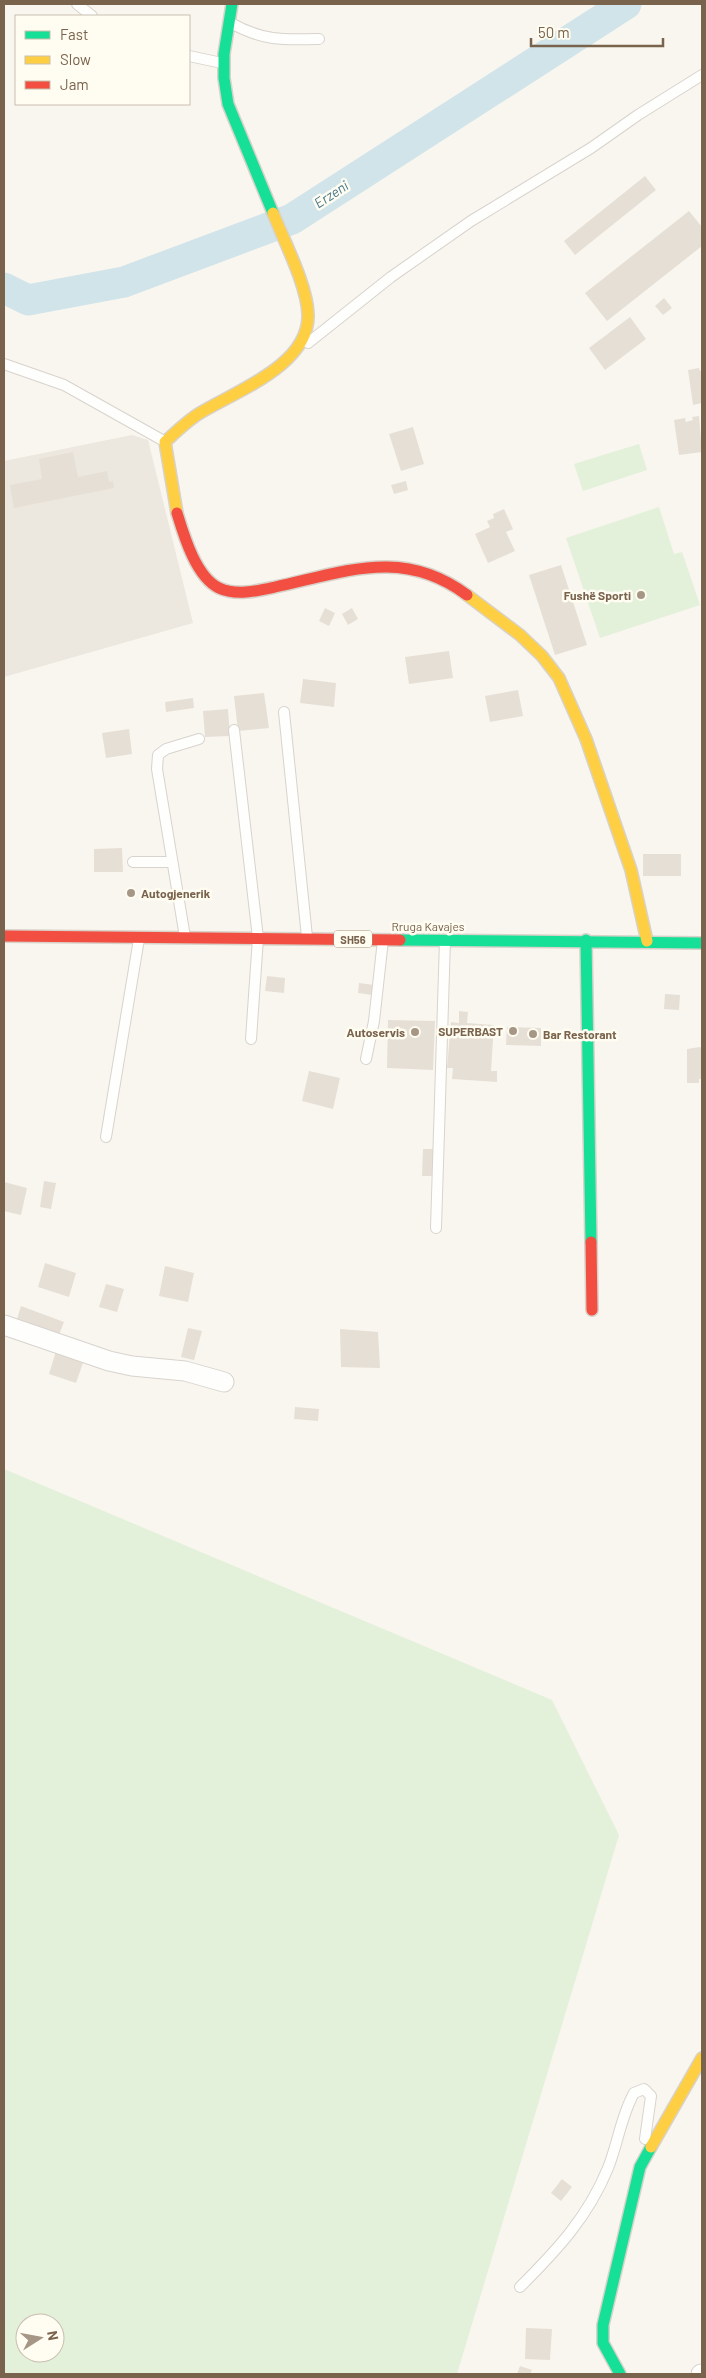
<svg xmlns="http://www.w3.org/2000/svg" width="706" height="2378" viewBox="0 0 706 2378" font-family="Barlow,sans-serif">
<rect width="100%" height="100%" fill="#f9f6ef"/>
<path fill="#ece7df" d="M 132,435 L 148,440 L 193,623 L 4,677 L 4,461 Z"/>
<path fill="#e3f0da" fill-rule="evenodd" d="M 639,444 L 647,470 L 583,491 L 574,464 Z
M 659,507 L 674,554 L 682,552 L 700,605 L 600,638 L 566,538 Z
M 4,1469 L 552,1700 L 619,1835 L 457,2374 L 4,2374 ZM 25,2323 L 55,2323 L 55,2353 L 25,2353 Z"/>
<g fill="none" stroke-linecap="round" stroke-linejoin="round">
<path stroke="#d0e4ea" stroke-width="31" d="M 4,288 L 28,300 L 124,282 L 292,219 L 626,4"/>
</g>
<path fill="#e6dfd6" d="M 645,176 L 656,190 L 575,255 L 564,241 Z
M 689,211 L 702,227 L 702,246 L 607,321 L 585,293 Z
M 664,298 L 672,308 L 663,315 L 655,306 Z
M 630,317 L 646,339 L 605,370 L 589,348 Z
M 699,368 L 700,371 L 702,371 L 702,403 L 693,405 L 688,370 Z
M 699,416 L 702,452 L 679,455 L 674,420 L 685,418 L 686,422 L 693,420 L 692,417 Z
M 413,427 L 424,464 L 401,471 L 389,434 Z
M 73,452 L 78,477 L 107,471 L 109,482 L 113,481 L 114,488 L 14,508 L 10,485 L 42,479 L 39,459 Z
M 406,481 L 408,490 L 394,494 L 391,485 Z
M 504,509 L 513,529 L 506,532 L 515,551 L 488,563 L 475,534 L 490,527 L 487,521 L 494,518 L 493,514 Z
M 561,565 L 587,645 L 555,655 L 529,575 Z
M 325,608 L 335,613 L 329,626 L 319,621 Z
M 352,608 L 358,619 L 348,625 L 342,614 Z
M 449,651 L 453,678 L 409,684 L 405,657 Z
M 303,679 L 336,683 L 334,707 L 300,703 Z
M 518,690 L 523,716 L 490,722 L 485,696 Z
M 264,693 L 269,728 L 238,731 L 234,696 Z
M 193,698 L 194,708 L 166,712 L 165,702 Z
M 228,709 L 230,736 L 205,737 L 203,711 Z
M 129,729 L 132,754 L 106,758 L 102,733 Z
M 122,848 L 123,872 L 94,872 L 94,849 Z
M 643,854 L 681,854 L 681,876 L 643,876 Z
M 267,976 L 285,978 L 284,993 L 265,991 Z
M 359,983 L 374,985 L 372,995 L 358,993 Z
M 665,994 L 680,995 L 679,1010 L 664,1009 Z
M 459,1011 L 468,1012 L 467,1023 L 494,1025 L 491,1071 L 497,1071 L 497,1082 L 452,1079 L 453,1068 L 447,1068 L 451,1022 L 459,1023 Z
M 388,1020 L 435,1021 L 433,1070 L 387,1068 Z
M 507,1027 L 541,1028 L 541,1046 L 506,1045 Z
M 700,1047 L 702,1048 L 702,1079 L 699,1079 L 699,1083 L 687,1083 L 687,1049 Z
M 309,1071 L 340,1078 L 333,1109 L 302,1101 Z
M 423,1149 L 433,1149 L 433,1176 L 422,1176 Z
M 44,1181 L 56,1183 L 51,1209 L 40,1207 Z
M 4,1182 L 27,1188 L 21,1215 L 4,1211 Z
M 45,1263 L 76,1273 L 69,1297 L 38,1287 Z
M 165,1266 L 194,1273 L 188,1302 L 159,1296 Z
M 106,1284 L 124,1289 L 117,1312 L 99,1307 Z
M 21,1306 L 64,1322 L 59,1335 L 17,1319 Z
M 188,1328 L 202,1331 L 194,1360 L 181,1357 Z
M 340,1329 L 378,1332 L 380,1368 L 341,1367 Z
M 56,1351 L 84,1360 L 76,1383 L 49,1374 Z
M 295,1407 L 319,1409 L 318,1421 L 294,1419 Z
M 562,2179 L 572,2187 L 561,2201 L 551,2193 Z
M 526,2328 L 552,2329 L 550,2360 L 525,2359 Z
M 520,2366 L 532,2370 L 530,2374 L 517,2374 Z"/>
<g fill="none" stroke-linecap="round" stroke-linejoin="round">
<g stroke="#d8d3cd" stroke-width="12">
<path id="lane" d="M 77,4 L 92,16
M 231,23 C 263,41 283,40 319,39
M 189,56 L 222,63
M 308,343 L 391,277 L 471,221 L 591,148 L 638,115 L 702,75
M 4,364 L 64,385 L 164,441
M 284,712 L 307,937
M 234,730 L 258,938 L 251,1039
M 133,862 L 171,862
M 185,937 L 157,769 L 158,755 L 166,749 L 199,739
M 366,1059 L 374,1021 L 383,940
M 106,1137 L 139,939
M 436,1228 L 445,940
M 520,2287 C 557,2250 588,2217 608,2168 C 618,2143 621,2116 634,2093 L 644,2089 L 651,2096 L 645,2139"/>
</g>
<g stroke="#d8d3cd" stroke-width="21">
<path id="street" d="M 4,1325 L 109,1361 L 132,1366 L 185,1371 L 224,1382
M 701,2374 L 702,2374"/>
</g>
<g stroke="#d8d2c9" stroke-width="14">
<path id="fast" d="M 232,4 L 224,54 L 224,78 L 228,104 L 273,213
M 400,940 L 702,943
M 586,940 L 591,1242
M 620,2374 L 603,2343 L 603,2325 L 640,2167 L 651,2147"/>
</g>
<g stroke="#d8d2c9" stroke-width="14">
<path id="slow" d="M 177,513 L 165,442 C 176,432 188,420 200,413 C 236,391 310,365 308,314 C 307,285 284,241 273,213
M 467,595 L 520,635 L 542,656 L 559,678 L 586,739 L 631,870 L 647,941
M 651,2147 L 702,2058"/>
</g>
<g stroke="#d8d2c9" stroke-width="14">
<path id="jam" d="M 177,513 C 184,536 196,577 219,588 C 236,596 257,591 275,587 C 345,572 403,547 467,595
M 4,936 L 400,940
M 591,1242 L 592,1310"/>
</g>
<use href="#lane" stroke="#fefefd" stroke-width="10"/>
<use href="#street" stroke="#fefefd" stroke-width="19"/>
<use href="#fast" stroke="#16e098" stroke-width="11"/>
<use href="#slow" stroke="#ffcf43" stroke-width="11"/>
<use href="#jam" stroke="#f24e42" stroke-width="11"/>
</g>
<g fill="#a69685" stroke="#fffcf1" stroke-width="2">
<circle cx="641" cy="595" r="5"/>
<circle cx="131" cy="893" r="5"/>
<circle cx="513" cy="1031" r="5"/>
<circle cx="415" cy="1032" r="5"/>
<circle cx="533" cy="1034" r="5"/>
</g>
<g text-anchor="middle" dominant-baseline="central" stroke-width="5" stroke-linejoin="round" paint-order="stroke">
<rect fill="#fffcf1" stroke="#a1917e" stroke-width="1" x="334" y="930.5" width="38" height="17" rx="4"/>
<g font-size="11" font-weight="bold" fill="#79634c">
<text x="353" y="939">SH56</text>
</g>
<g font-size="12" font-weight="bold" fill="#79634c" stroke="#fffcf1" text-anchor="end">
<text x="631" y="595">Fushë Sporti</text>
<text x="141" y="893" text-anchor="start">Autogjenerik</text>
<text x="503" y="1031">SUPERBAST</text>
<text x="405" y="1032">Autoservis</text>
<text x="543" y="1034" text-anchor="start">Bar Restorant</text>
</g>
<g font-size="12" fill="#79634c" stroke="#fffcf1">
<text x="428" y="926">Rruga Kavajes</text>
</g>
<g font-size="14" font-style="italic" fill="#45768c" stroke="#fffcf1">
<text transform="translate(331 194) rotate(-33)">Erzeni</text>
</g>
</g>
<rect width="706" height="2378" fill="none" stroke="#79634c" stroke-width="10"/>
<rect x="15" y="15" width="175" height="90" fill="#fffcf1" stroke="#c9bfaf"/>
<rect x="25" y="31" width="25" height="8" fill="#16e098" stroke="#c9bfaf"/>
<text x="60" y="40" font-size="15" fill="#79634c">Fast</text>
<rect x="25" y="56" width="25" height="8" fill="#ffcf43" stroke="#c9bfaf"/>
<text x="60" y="65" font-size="15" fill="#79634c">Slow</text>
<rect x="25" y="81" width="25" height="8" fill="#f24e42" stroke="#c9bfaf"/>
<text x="60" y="90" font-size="15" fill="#79634c">Jam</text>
<g transform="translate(40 2338) rotate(79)"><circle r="24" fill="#fffcf1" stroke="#c9bfaf"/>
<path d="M0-4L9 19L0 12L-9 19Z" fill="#a69685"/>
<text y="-8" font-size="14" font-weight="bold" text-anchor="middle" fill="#79634c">N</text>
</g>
<path d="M531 38v8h132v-8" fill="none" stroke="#79634c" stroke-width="2.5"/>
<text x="538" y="38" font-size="15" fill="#79634c" stroke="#fffcf1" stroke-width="4" paint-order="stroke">50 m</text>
</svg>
